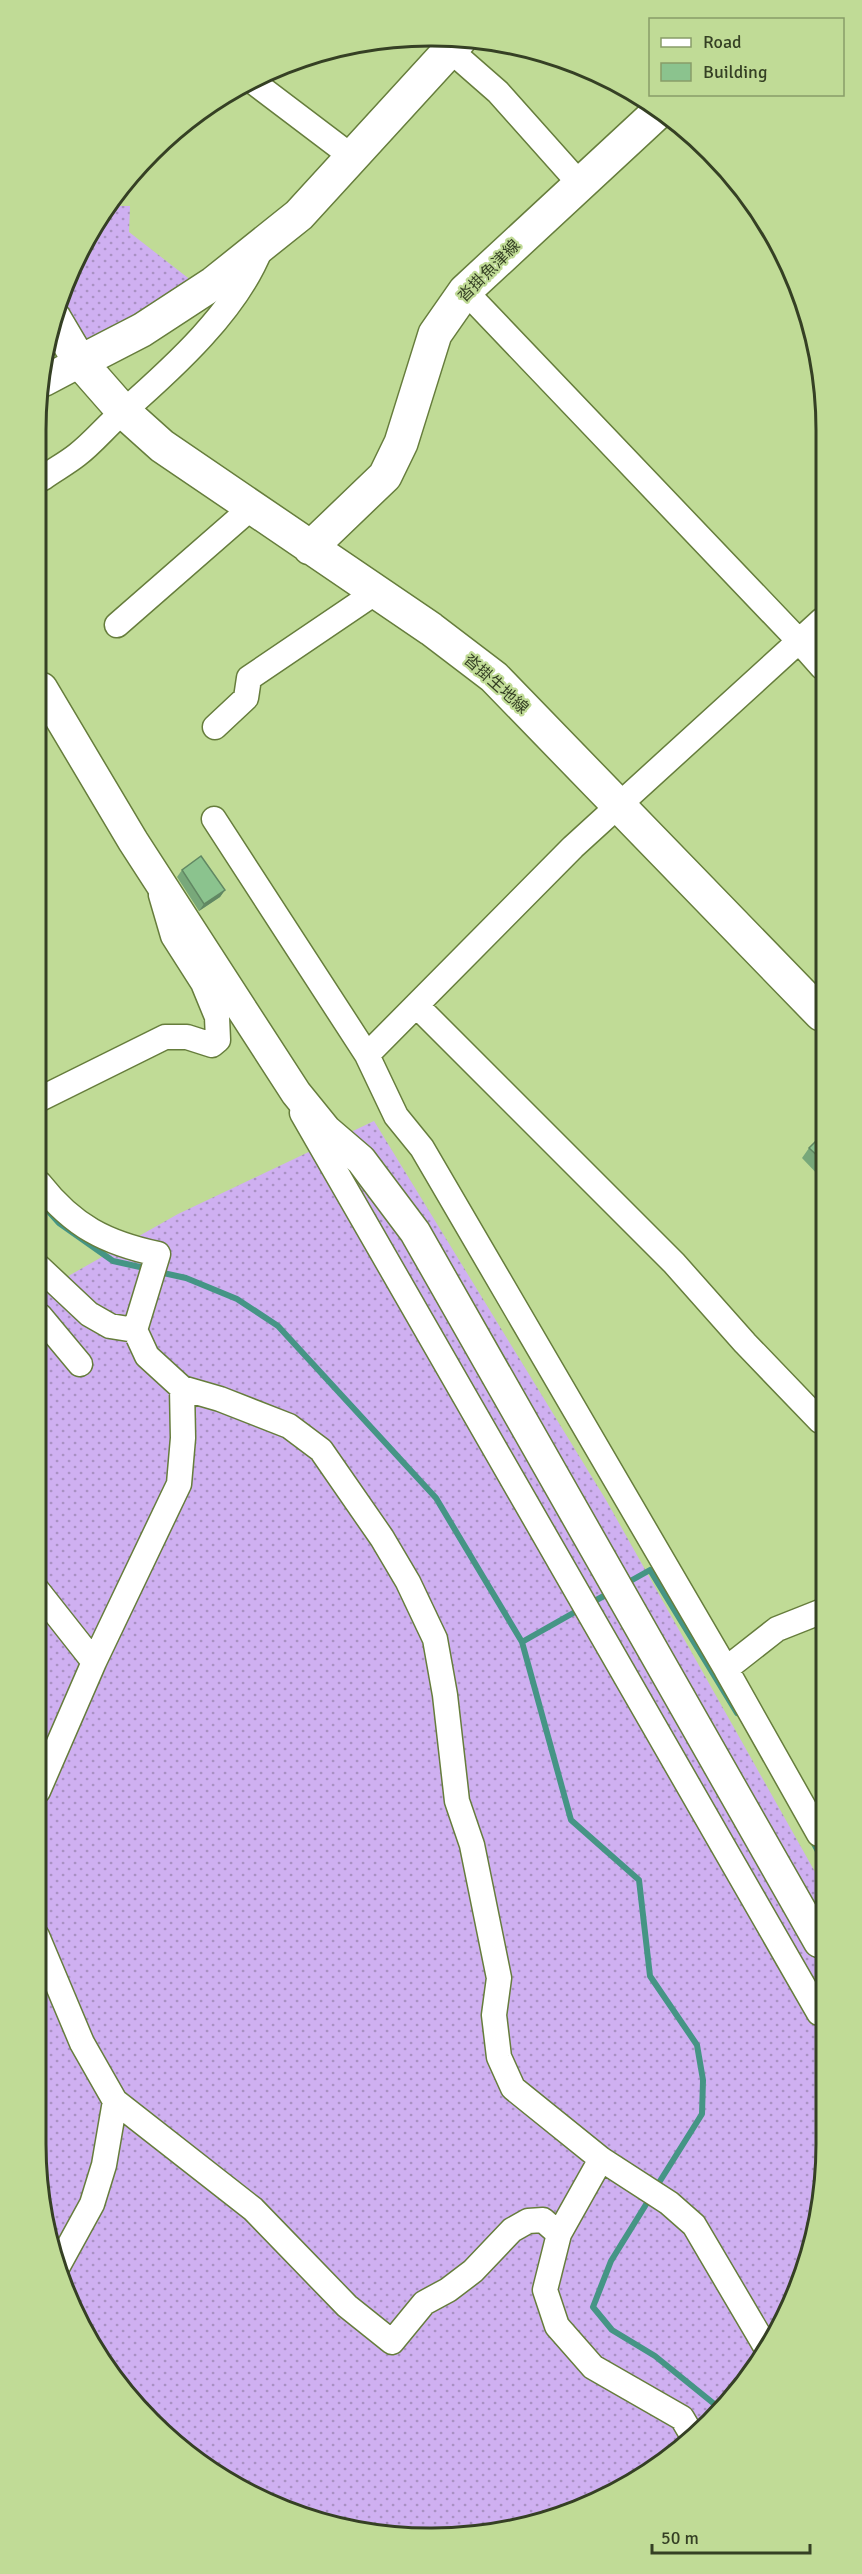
<svg xmlns="http://www.w3.org/2000/svg" width="862" height="2574" viewBox="0 0 862 2574" font-family="Signika,'Noto Sans JP',sans-serif">
<defs>
<pattern id="grass-dots" width="8" height="8" patternUnits="userSpaceOnUse" patternTransform="scale(1.5)"><rect width="8" height="8" fill="#cfb0f1"/><path d="M2 2h.1M6 6h.1" fill="none" stroke="#a991c3" stroke-width="1.8" stroke-linecap="round"/></pattern>
</defs>
<rect width="100%" height="100%" fill="#c0db96"/>
<path fill="url(#grass-dots)" d="M 107,206 L 130,206 L 129,232 L 192,281 L 93,343 L 85,337 L 61,296 L 66,280 Z
M 374,1121 L 606,1500 L 819,1879 L 818,2220 L 796,2294 L 760,2362 L 671,2457 L 605,2497 L 534,2524 L 457,2537 L 380,2535 L 256,2497 L 191,2457 L 134,2404 L 66,2294 L 44,2220 L 36,2143 L 40,1292 L 178,1214 Z"/>
<g fill="none" stroke-linecap="round" stroke-linejoin="round">
<path stroke="#459585" stroke-width="6" d="M 50,1213 L 59,1223 L 113,1261 L 149,1269
M 159,1272 L 186,1278 L 237,1299 L 278,1326 L 436,1498 L 522,1642 L 571,1820 L 639,1880 L 650,1976 L 697,2045 L 703,2080 L 702,2114 L 655,2189
M 625,1584 L 650,1570 L 737,1713
M 591,1603 L 611,1592
M 522,1642 L 582,1608
M 811,1838 L 819,1853
M 650,2198 L 611,2261 L 593,2307 L 612,2330 L 655,2356 L 718,2407"/>
<g stroke="#667d3c" stroke-width="27">
<path id="minor" d="M 450,50 L 498,92 L 580,184
M 252,81 L 351,156
M 43,478 C 54,470 67,463 77,455 C 94,442 108,424 124,411 C 174,367 237,310 261,248
M 117,625 L 251,508
M 822,667 L 799,641 L 822,620
M 215,727 L 246,698 L 249,678 L 376,592
M 214,819 L 367,1055 L 396,1116 L 422,1148 L 726,1669 L 777,1629 L 820,1612
M 417,1006 L 674,1263 L 745,1343 L 820,1421
M 367,1055 L 573,847 L 799,641 L 465,291
M 40,1099 L 165,1037 L 187,1037 L 212,1045 L 218,1040 L 217,1017 L 203,983 L 173,936 L 161,895
M 302,1113 L 819,2013
M 40,1184 C 73,1226 106,1243 158,1254 L 135,1330 L 147,1356 L 182,1388 L 220,1399 L 289,1426 L 321,1450 L 382,1538 L 408,1582 L 435,1639 L 445,1695 L 457,1801 L 472,1845 L 499,1978 L 494,2015 L 499,2057 L 513,2088 L 601,2159 L 669,2203 L 694,2225 L 767,2349
M 40,1268 L 89,1314 L 110,1326 L 135,1330
M 40,1316 L 80,1364
M 38,1591 L 94,1662 L 179,1484 L 183,1438 L 182,1388
M 726,1669 L 819,1834
M 38,1791 L 94,1662
M 37,1936 L 82,2043 L 115,2101 L 104,2165 L 92,2204 L 58,2266
M 115,2101 L 253,2209 L 347,2306 L 392,2342 L 424,2303 L 448,2290 L 473,2271 L 512,2230 L 528,2221 L 543,2220 L 559,2234 L 601,2159
M 559,2234 L 545,2290 L 557,2326 L 593,2367 L 682,2418 L 692,2435"/>
</g>
<g stroke="#667d3c" stroke-width="33">
<path id="tertiary" d="M 44,381 L 80,362
M 42,688 L 133,841 L 296,1093 L 326,1130 L 361,1160 L 415,1232 L 819,1942"/>
</g>
<g stroke="#667d3c" stroke-width="36">
<path id="secondary" d="M 54,318 L 80,362 L 123,411 L 162,446 L 431,629 L 494,677 L 821,1014
M 80,362 L 142,330 L 214,283 L 299,215 L 460,39
M 310,548 L 385,476 L 401,443 L 435,334 L 465,291 L 657,113"/>
</g>
<use href="#minor" stroke="#fff" stroke-width="24"/>
<use href="#tertiary" stroke="#fff" stroke-width="30"/>
<use href="#secondary" stroke="#fff" stroke-width="33"/>
</g>
<path fill="#78a87a" d="M 182,870 L 225,890 L 220,897 L 199,911 L 177,877 Z
M 821,1136 L 821,1178 L 802,1158 L 809,1148 Z"/>
<path fill="#618863" d="M 225,890 L 220,897 L 199,911 L 204,904 Z"/>
<path fill="#8bc38e" stroke="#618863" stroke-width="1.5" d="M 201,856 L 225,890 L 204,904 L 182,870 Z
M 821,1136 L 821,1159 L 809,1148 Z"/>
<g text-anchor="middle" dominant-baseline="central" stroke-width="4.5" stroke-linejoin="round" paint-order="stroke">
<g font-size="16" fill="#354024" stroke="#c0db96">
<text transform="translate(489 271) rotate(-45)">沓掛魚津線</text>
<text transform="translate(496 684) rotate(42)">沓掛生地線</text>
</g>
</g>
<path d="M0 0H862V2574H0ZM430 46H432A384 384 0 0 1 816 430V2144A384 384 0 0 1 432 2528H430A384 384 0 0 1 46 2144V430A384 384 0 0 1 430 46Z" fill="#c0db96" fill-rule="evenodd"/>
<path fill="none" stroke="#354024" stroke-width="3" d="M430 46H432A384 384 0 0 1 816 430V2144A384 384 0 0 1 432 2528H430A384 384 0 0 1 46 2144V430A384 384 0 0 1 430 46Z"/>
<rect x="649" y="18" width="195" height="78" fill="#c0db96" stroke="#889d68" stroke-width="1.5"/>
<rect x="661" y="38" width="30" height="9" fill="#ffffff" stroke="#889d68" stroke-width="1.5"/>
<text x="703" y="48" font-size="18" fill="#354024">Road</text>
<rect x="661" y="63" width="30" height="18" fill="#8bc38e" stroke="#889d68" stroke-width="1.5"/>
<text x="703" y="78" font-size="18" fill="#354024">Building</text>
<path d="M652 2544v9h158v-9" fill="none" stroke="#354024" stroke-width="3"/>
<text x="661" y="2544" font-size="18" fill="#354024" stroke="#c0db96" stroke-width="4.5" paint-order="stroke">50 m</text>
</svg>
